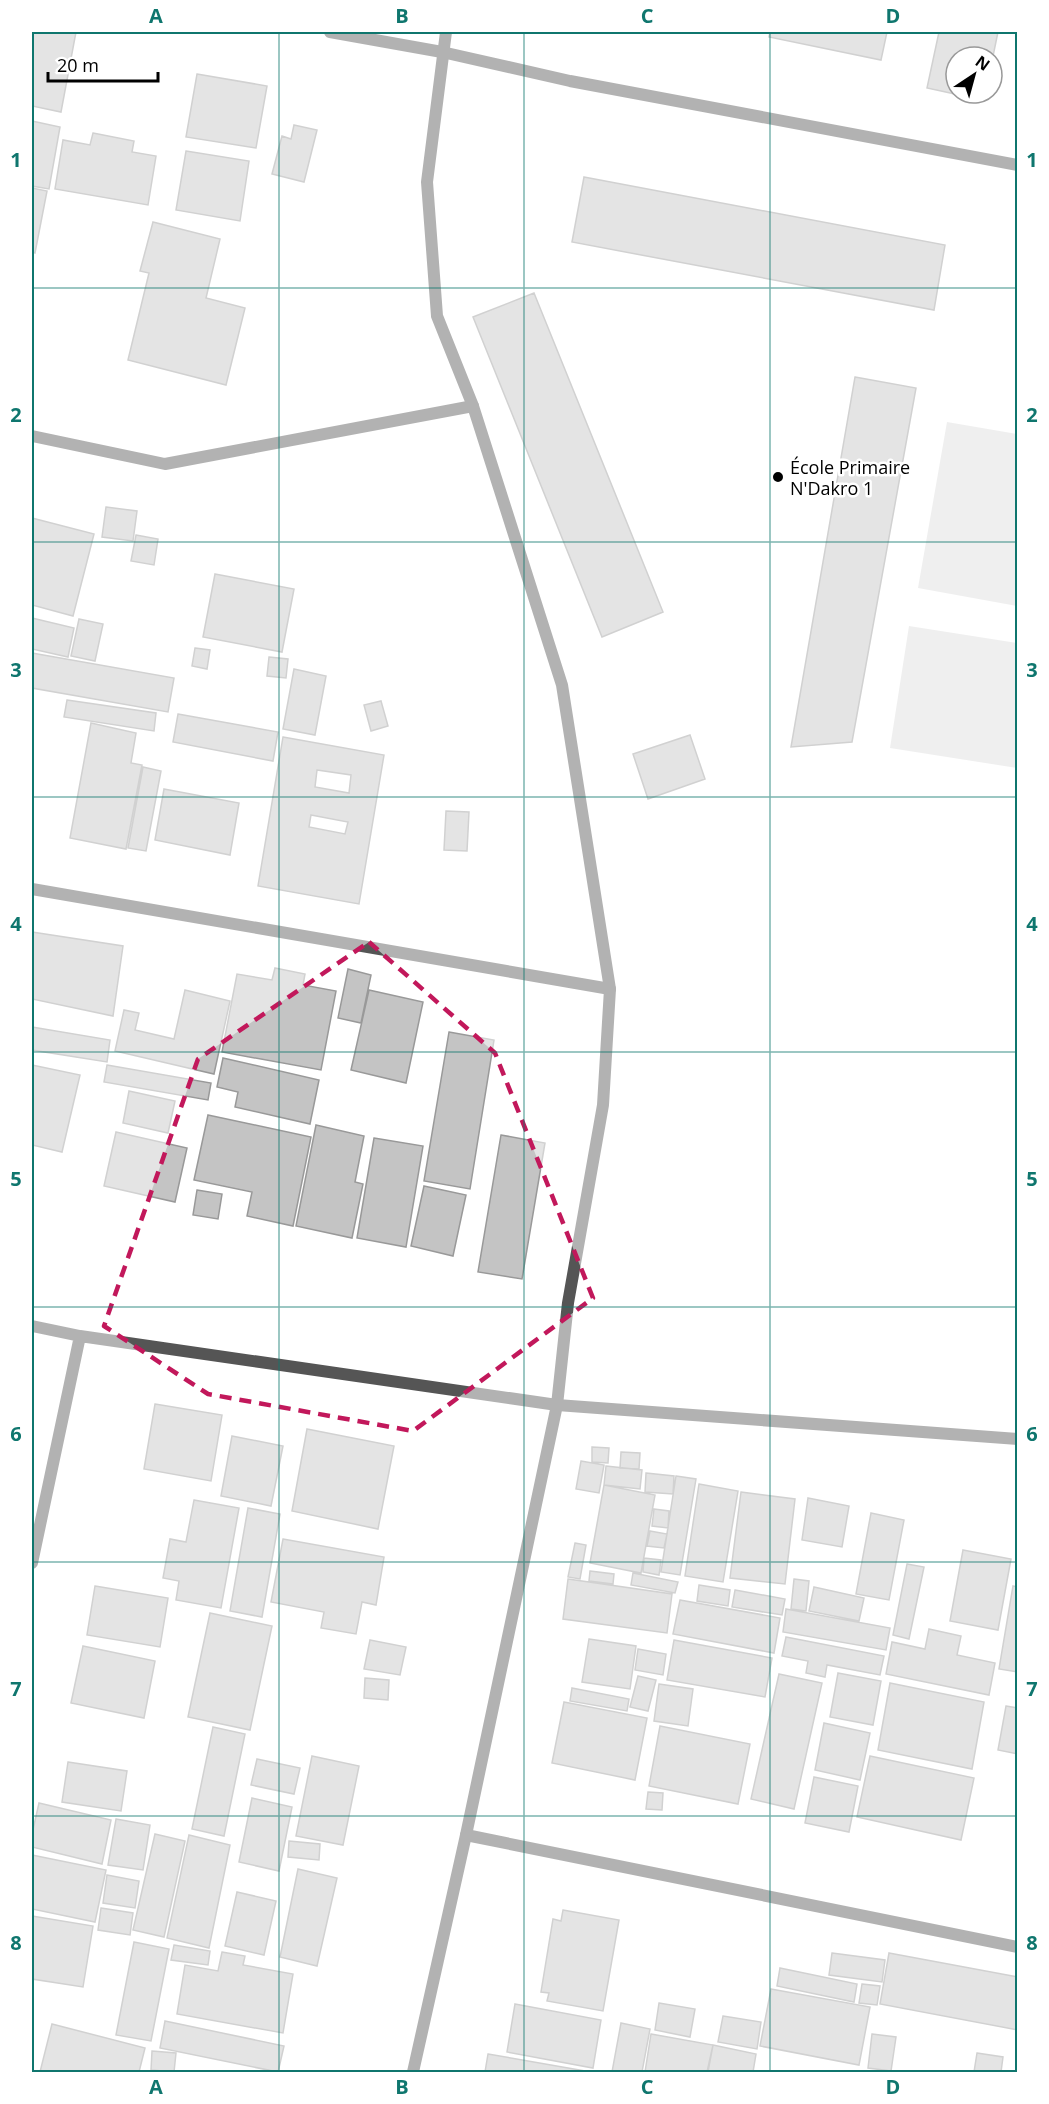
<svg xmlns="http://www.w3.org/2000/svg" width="1049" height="2104" viewBox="0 0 1049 2104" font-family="'Open Sans',sans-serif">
<rect width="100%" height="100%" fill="#fff"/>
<path fill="#dcdcdc" d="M 947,422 L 1017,434 L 1017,606 L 918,588 Z
M 909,626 L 1017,643 L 1017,768 L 890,748 Z"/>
<path fill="#c4c4c4" stroke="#999" stroke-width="1.5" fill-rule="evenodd" d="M 32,32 L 76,32 L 61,112 L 32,106 Z
M 770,32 L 887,32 L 881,60 L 769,37 Z
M 939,32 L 998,32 L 992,61 L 992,57 L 956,57 L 955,94 L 927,88 Z
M 197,74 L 267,86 L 256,148 L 186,137 Z
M 32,121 L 60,127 L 49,189 L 32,186 Z
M 294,125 L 317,130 L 304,182 L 272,174 L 282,136 L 291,139 Z
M 93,133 L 134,141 L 132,152 L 156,156 L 148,205 L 55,189 L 63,140 L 90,145 Z
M 186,151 L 249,161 L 240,221 L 176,210 Z
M 584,177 L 945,245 L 934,310 L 572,242 Z
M 32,188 L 47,191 L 35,253 L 32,252 Z
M 153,222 L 220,239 L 206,298 L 245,308 L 226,385 L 128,360 L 149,273 L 140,271 Z
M 534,293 L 663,612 L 602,637 L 473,317 Z
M 855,377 L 916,388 L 852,742 L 791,747 Z
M 106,507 L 137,511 L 133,541 L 102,537 Z
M 32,518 L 94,534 L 73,616 L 32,605 Z
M 136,535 L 158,539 L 154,565 L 131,561 Z
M 215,574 L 294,589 L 282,652 L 203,637 Z
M 32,618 L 74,628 L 68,657 L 32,649 Z
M 79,619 L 103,624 L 95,661 L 71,656 Z
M 195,648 L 210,650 L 207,669 L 192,666 Z
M 32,653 L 174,678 L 168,712 L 32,688 Z
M 269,657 L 288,659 L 286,678 L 267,676 Z
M 294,669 L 326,676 L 315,735 L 283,729 Z
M 67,700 L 156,713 L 154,731 L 64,717 Z
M 381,701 L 388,726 L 371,731 L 364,705 Z
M 178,714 L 278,732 L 273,761 L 173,742 Z
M 91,723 L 136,733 L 131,763 L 142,765 L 126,849 L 70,838 Z
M 690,735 L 705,779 L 648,799 L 633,754 Z
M 283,737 L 384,755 L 359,904 L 258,886 ZM 317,770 L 351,775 L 349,793 L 315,787 ZM 311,815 L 348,822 L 345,834 L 309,827 Z
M 143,767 L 161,771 L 146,851 L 128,848 Z
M 164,789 L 239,803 L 230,855 L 155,840 Z
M 446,811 L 469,812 L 467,851 L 444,850 Z
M 32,932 L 123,946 L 113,1016 L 32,999 Z
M 275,968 L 305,974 L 303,985 L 336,991 L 321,1070 L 222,1052 L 237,974 L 272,980 Z
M 348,969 L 371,975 L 361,1023 L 338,1018 Z
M 185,990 L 230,1001 L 214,1074 L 115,1051 L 124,1010 L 139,1013 L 135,1030 L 174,1039 Z
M 369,990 L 423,1002 L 406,1083 L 351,1070 Z
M 32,1027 L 110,1040 L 107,1062 L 32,1050 Z
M 449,1032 L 494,1040 L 470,1189 L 424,1181 Z
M 223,1058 L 319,1080 L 310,1124 L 235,1107 L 238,1092 L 217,1087 Z
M 32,1065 L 80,1075 L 62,1152 L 32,1145 L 33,1124 L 32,1123 Z
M 107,1065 L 211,1083 L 208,1100 L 104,1082 Z
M 129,1091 L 175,1101 L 168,1133 L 123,1123 Z
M 208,1115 L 311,1137 L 293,1226 L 247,1216 L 252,1192 L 194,1180 Z
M 316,1125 L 364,1136 L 355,1182 L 363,1184 L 352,1238 L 296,1226 Z
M 116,1132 L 187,1148 L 175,1202 L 104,1186 Z
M 501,1135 L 545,1143 L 522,1279 L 478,1272 Z
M 374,1138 L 423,1146 L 406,1247 L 357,1238 Z
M 424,1186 L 466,1195 L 453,1256 L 411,1246 Z
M 197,1190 L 222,1194 L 218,1219 L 193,1215 Z
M 155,1404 L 222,1415 L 211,1481 L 144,1469 Z
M 307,1429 L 394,1446 L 378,1529 L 292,1511 Z
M 232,1436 L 283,1446 L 271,1506 L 221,1496 Z
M 592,1447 L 609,1448 L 608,1463 L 592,1462 Z
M 621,1452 L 640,1453 L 639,1469 L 620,1468 Z
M 581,1461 L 604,1465 L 599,1493 L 576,1489 Z
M 606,1466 L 642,1470 L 640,1489 L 604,1485 Z
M 646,1473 L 674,1476 L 673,1494 L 645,1492 Z
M 676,1476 L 696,1479 L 680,1575 L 661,1572 Z
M 699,1484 L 738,1491 L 723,1582 L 685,1576 Z
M 604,1485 L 655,1495 L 641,1573 L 590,1563 Z
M 741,1492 L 795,1499 L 785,1584 L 730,1578 Z
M 808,1498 L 849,1506 L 842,1547 L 802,1540 Z
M 194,1500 L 239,1508 L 221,1608 L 176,1600 L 179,1581 L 163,1578 L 170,1539 L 186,1542 Z
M 248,1508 L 280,1514 L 262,1617 L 230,1611 Z
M 654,1509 L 669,1511 L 668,1528 L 652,1526 Z
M 871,1513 L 904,1520 L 889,1600 L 856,1594 Z
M 650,1531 L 667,1534 L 664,1548 L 647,1546 Z
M 283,1539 L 384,1557 L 376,1605 L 362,1602 L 356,1634 L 321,1628 L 324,1612 L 271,1602 Z
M 575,1543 L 586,1545 L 580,1579 L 568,1577 Z
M 963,1550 L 1011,1559 L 998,1630 L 950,1621 Z
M 644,1558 L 661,1560 L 659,1575 L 643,1572 Z
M 907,1564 L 924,1567 L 909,1639 L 893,1635 Z
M 590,1571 L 614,1574 L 613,1584 L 589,1581 Z
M 633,1573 L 678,1582 L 675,1593 L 631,1585 Z
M 568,1579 L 672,1594 L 667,1633 L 563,1619 Z
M 794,1579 L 809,1581 L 806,1611 L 791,1609 Z
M 699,1585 L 730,1590 L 728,1606 L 697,1601 Z
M 95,1586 L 168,1598 L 160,1647 L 87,1635 Z
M 1013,1586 L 1018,1587 L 1018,1672 L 999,1669 Z
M 814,1587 L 864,1598 L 859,1621 L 809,1611 Z
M 735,1590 L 785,1599 L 782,1615 L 732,1607 Z
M 680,1600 L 780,1618 L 774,1653 L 673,1634 Z
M 786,1609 L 890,1628 L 886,1650 L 783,1632 Z
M 210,1613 L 272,1626 L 250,1730 L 188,1717 Z
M 929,1629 L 961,1636 L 957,1655 L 995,1663 L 989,1695 L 886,1674 L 892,1642 L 925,1649 Z
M 786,1637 L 884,1656 L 880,1675 L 827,1665 L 825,1677 L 806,1673 L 808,1661 L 782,1656 Z
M 589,1639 L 636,1646 L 630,1689 L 582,1682 Z
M 370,1640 L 406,1647 L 400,1675 L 364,1669 Z
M 674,1640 L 772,1658 L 765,1697 L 667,1680 Z
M 83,1646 L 155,1661 L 144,1718 L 71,1703 Z
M 638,1649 L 666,1654 L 663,1675 L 635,1670 Z
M 838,1673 L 881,1681 L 873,1725 L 830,1717 Z
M 779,1674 L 822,1683 L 794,1809 L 751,1799 Z
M 638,1676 L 656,1680 L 648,1711 L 630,1707 Z
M 365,1678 L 389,1680 L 388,1700 L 364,1698 Z
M 890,1683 L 984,1702 L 972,1769 L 878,1750 Z
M 659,1684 L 693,1689 L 688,1726 L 654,1721 Z
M 572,1688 L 629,1699 L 627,1711 L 570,1701 Z
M 564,1702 L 647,1718 L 635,1780 L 552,1763 Z
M 1006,1706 L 1018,1708 L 1018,1754 L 998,1750 Z
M 824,1723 L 870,1733 L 860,1780 L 815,1770 Z
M 660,1726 L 750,1744 L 738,1804 L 649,1786 Z
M 213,1727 L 245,1734 L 224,1836 L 192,1829 Z
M 312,1756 L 359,1766 L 343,1845 L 296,1836 Z
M 870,1756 L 974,1778 L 961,1840 L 857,1817 Z
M 257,1759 L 300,1768 L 294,1794 L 251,1785 Z
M 68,1762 L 127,1771 L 121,1811 L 62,1802 Z
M 814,1777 L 858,1786 L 849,1832 L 805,1823 Z
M 648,1792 L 663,1793 L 662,1810 L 646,1809 Z
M 252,1798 L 292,1807 L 279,1871 L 239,1862 Z
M 39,1803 L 111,1820 L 102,1864 L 32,1847 L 32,1834 Z
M 116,1819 L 150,1825 L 143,1870 L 108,1865 Z
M 155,1834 L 185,1841 L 164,1937 L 133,1930 Z
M 189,1835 L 230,1845 L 209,1948 L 167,1938 Z
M 289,1841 L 320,1844 L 319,1860 L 288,1857 Z
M 32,1855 L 106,1870 L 95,1922 L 32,1909 Z
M 298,1869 L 337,1878 L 317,1966 L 280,1957 Z
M 107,1875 L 139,1881 L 135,1908 L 103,1903 Z
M 237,1892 L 276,1901 L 264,1955 L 225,1946 Z
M 101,1908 L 133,1913 L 130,1935 L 98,1930 Z
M 563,1910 L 619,1920 L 603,2011 L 547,2001 L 549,1993 L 541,1992 L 553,1919 L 561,1921 Z
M 32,1916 L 93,1926 L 83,1987 L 32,1979 Z
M 134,1942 L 169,1949 L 151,2041 L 116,2035 Z
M 174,1945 L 210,1951 L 208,1965 L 171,1960 Z
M 222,1952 L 245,1956 L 243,1965 L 293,1974 L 283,2033 L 177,2014 L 185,1965 L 218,1971 Z
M 832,1953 L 885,1960 L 882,1982 L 829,1975 Z
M 889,1953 L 1018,1977 L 1018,2030 L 880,2004 Z
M 780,1968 L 857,1984 L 854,2002 L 777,1986 Z
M 862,1984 L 880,1986 L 877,2005 L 859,2003 Z
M 771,1989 L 870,2007 L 859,2065 L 760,2046 Z
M 659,2003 L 695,2009 L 690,2037 L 655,2030 Z
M 515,2004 L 601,2020 L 593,2068 L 507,2052 Z
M 723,2016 L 761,2022 L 757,2049 L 718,2042 Z
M 165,2021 L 284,2046 L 278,2072 L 160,2048 Z
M 621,2023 L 650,2029 L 642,2072 L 612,2072 Z
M 52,2024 L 145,2048 L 139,2072 L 40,2072 Z
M 651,2034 L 713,2045 L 708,2072 L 645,2072 Z
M 872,2034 L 896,2037 L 891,2071 L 868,2068 Z
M 713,2045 L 756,2054 L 753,2072 L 707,2072 Z
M 152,2051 L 176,2053 L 174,2072 L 151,2070 Z
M 977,2053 L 1003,2057 L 1001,2072 L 974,2072 Z
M 488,2054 L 591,2072 L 485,2072 Z"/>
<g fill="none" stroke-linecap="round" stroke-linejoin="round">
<path stroke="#555" stroke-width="12" d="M 330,32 L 442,52 L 570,81 L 1018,165
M 32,436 L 165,464 L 473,406
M 32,889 L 610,989
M 32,1326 L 80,1336 L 557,1405 L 1018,1439
M 32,1563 L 80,1336
M 466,1835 L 1018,1947"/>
<path stroke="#555" stroke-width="12" d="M 413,2072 L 466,1835 L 557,1405 L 568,1303 L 603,1105 L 610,989 L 562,685 L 473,406 L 437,316 L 427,182 L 446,32"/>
</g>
<path d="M0 0H1049V2104H0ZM 369,942 L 495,1053 L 593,1298 L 413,1431 L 208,1394 L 104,1326 L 198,1059 Z" fill="#fff" fill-opacity=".55" fill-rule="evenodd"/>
<path fill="none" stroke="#c2185b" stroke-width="4.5" stroke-dasharray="12 8" stroke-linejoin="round" d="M 369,942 L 495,1053 L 593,1298 L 413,1431 L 208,1394 L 104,1326 L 198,1059 Z"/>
<path fill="none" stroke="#0f766e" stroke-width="1.5" stroke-opacity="0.55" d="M 279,32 L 279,2072M 524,32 L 524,2072M 770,32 L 770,2072M 32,288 L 1018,288M 32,542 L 1018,542M 32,797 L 1018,797M 32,1052 L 1018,1052M 32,1307 L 1018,1307M 32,1562 L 1018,1562M 32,1816 L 1018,1816"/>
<circle fill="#000" stroke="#fff" stroke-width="2" cx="778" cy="477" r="6"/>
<g text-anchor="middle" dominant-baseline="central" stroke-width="5" stroke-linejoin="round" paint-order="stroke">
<g font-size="18" fill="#000" stroke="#fff" text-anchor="start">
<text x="790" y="467">École Primaire<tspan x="790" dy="21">N'Dakro 1</tspan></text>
</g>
</g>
<rect width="1049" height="2104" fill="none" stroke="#ffffff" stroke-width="66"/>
<g transform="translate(974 75) rotate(36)"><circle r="28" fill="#ffffff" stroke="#999999" stroke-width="1.5"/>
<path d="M0-4.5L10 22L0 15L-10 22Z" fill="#000000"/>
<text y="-9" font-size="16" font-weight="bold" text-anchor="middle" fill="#000000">N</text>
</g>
<path d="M48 72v9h110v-9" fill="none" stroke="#000000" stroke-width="3"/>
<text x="57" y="72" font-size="18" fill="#000000" stroke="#ffffff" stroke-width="4.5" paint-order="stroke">20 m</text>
<rect x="33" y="33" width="983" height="2038" fill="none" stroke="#0f766e" stroke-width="2"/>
<g font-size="20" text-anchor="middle" font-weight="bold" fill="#0f766e">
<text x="156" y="23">A</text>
<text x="402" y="23">B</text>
<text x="647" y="23">C</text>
<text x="893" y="23">D</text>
<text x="16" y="167">1</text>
<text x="1032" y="167">1</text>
<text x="16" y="422">2</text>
<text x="1032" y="422">2</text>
<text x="16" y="677">3</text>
<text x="1032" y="677">3</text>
<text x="16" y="931">4</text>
<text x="1032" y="931">4</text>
<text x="16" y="1186">5</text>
<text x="1032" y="1186">5</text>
<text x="16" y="1441">6</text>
<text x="1032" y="1441">6</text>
<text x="16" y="1696">7</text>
<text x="1032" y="1696">7</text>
<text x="16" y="1950">8</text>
<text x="1032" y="1950">8</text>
<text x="156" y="2094">A</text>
<text x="402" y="2094">B</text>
<text x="647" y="2094">C</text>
<text x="893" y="2094">D</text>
</g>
</svg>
